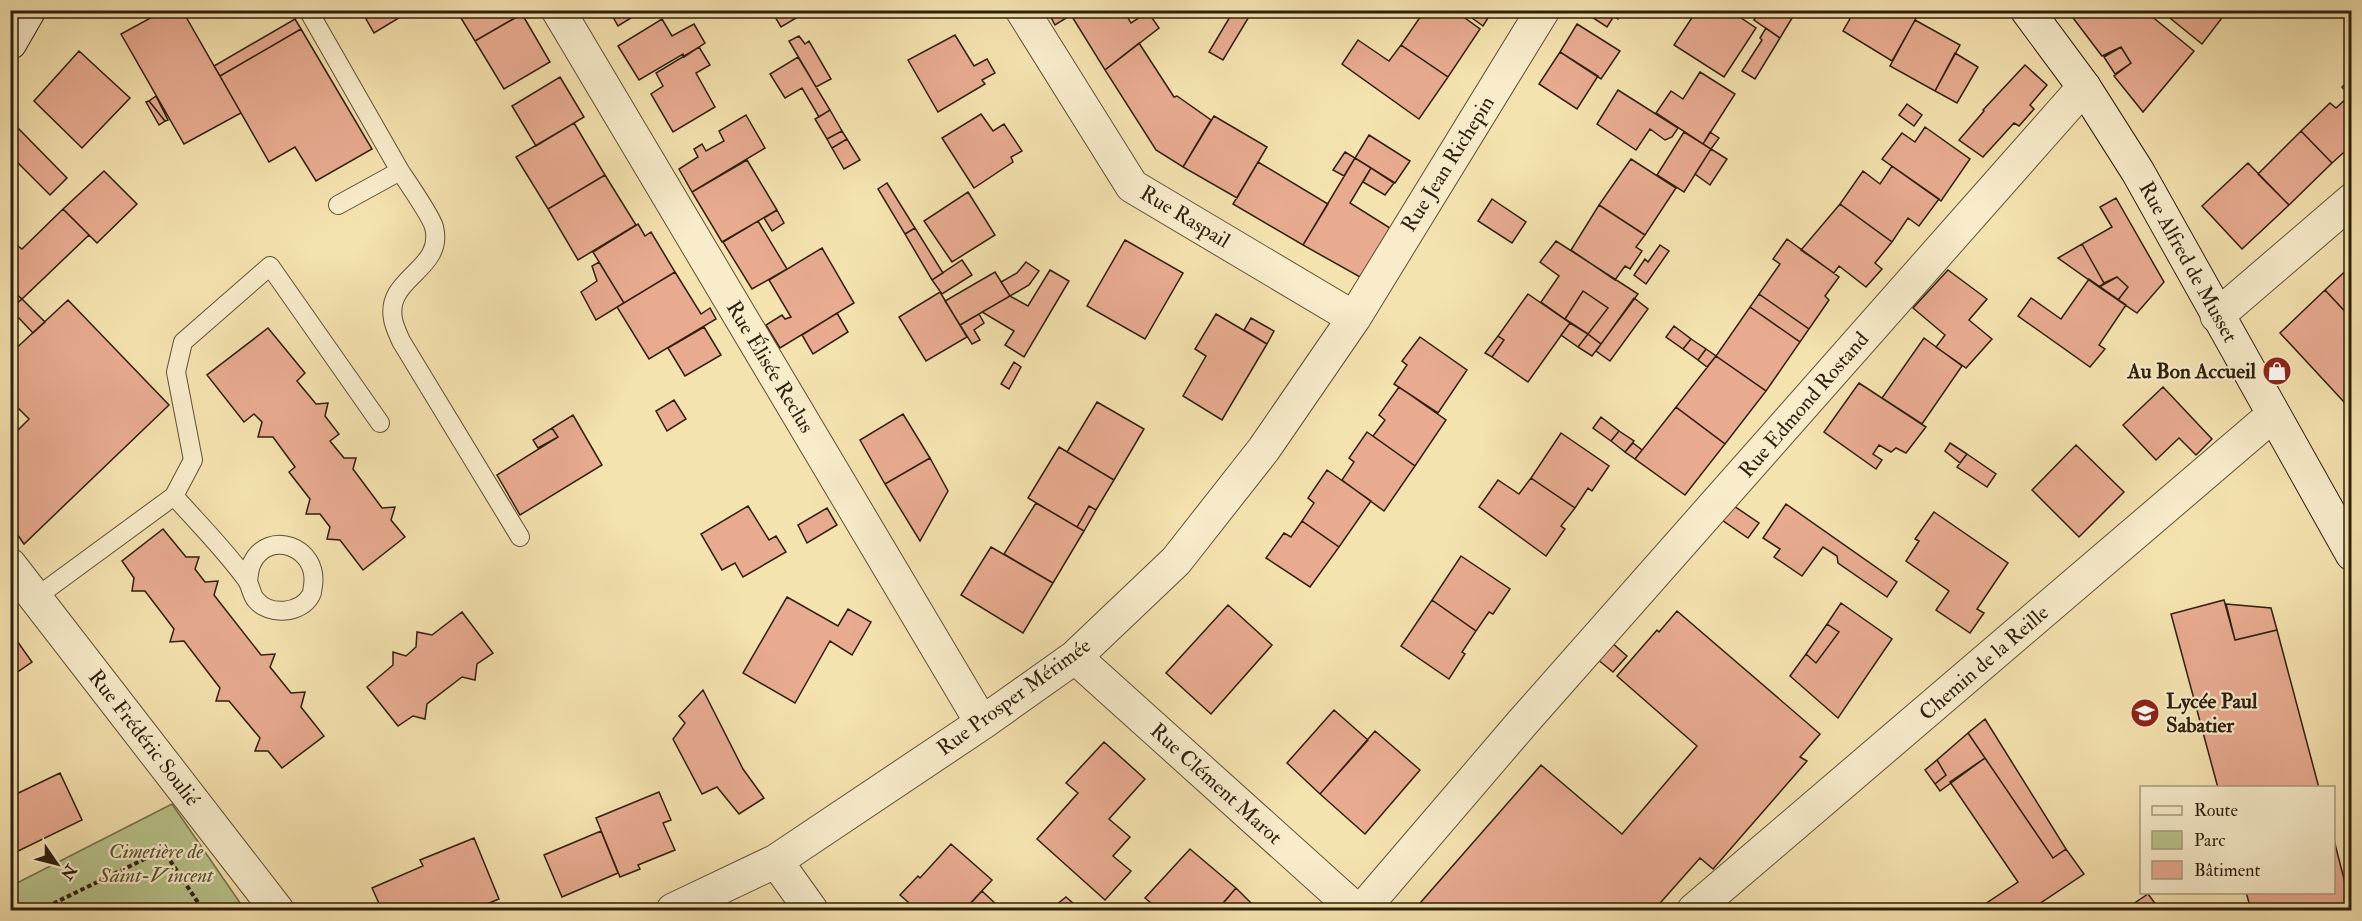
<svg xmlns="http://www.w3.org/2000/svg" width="2362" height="921" viewBox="0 0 2362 921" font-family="'IM FELL Double Pica',serif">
<rect width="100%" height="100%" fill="#f4e2af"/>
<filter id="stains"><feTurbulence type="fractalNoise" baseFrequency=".00333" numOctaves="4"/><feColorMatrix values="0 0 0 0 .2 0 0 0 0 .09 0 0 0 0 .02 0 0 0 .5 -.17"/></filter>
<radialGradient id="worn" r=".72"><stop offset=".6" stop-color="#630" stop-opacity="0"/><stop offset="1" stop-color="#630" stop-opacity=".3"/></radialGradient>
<path fill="#b9c48c" stroke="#74724c" stroke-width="1.5" d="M 172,804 L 245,910 L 11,910 L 11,886 Z"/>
<path fill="#e8ab90" stroke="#2e1f0d" stroke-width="1.5" d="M 165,10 L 182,10 L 241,113 L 184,144 L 121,34 Z
M 361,10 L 412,10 L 374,33 Z
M 456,10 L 515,10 L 518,16 L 475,41 Z
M 609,10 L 644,10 L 618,26 Z
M 771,10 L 802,10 L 803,14 L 781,27 Z
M 1047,10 L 1079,10 L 1055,25 Z
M 1079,10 L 1123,10 L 1131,23 L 1148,12 L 1159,28 L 1105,70 L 1071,15 Z
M 1234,10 L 1253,10 L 1223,60 L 1209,52 Z
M 1425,10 L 1454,10 L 1480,29 L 1448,77 L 1401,45 Z
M 1461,10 L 1493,10 L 1483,26 Z
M 1585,10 L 1605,10 L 1614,16 L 1607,27 L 1584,12 Z
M 1605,10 L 1624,10 L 1618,19 Z
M 1697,10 L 1729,10 L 1756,28 L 1724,77 L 1674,45 Z
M 1760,10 L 1797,10 L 1780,38 L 1754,20 Z
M 1855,10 L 1914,10 L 1919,13 L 1892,61 L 1843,31 Z
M 2067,10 L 2144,10 L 2194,51 L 2143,112 L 2114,76 L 2131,63 L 2121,47 L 2102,56 Z
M 2160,10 L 2228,10 L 2202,44 Z
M 522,14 L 550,62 L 504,89 L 475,41 Z
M 295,19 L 301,29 L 220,76 L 214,66 Z
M 662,19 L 672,36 L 694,24 L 705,43 L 684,57 L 683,54 L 639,80 L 618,46 Z
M 1915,20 L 1960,45 L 1935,91 L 1890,66 Z
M 1577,24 L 1620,51 L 1601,79 L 1560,52 Z
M 1766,28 L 1780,38 L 1755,79 L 1742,71 L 1762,40 L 1760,38 Z
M 301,29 L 372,149 L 316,181 L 295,147 L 269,162 L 220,76 Z
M 955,35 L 974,66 L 987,59 L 995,73 L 982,80 L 985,84 L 938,112 L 908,60 Z
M 799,36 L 805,44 L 809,41 L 831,79 L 816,87 L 789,41 Z
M 1358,40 L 1389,61 L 1401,45 L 1448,77 L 1419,119 L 1342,64 Z
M 1139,43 L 1174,97 L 1177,96 L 1211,120 L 1183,167 L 1156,150 L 1105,70 Z
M 699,47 L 710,65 L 696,73 L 715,107 L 673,132 L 651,94 L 663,86 L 656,73 Z
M 2121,47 L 2131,63 L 2115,74 L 2104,57 Z
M 79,51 L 130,98 L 82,148 L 34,101 Z
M 1560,52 L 1598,76 L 1577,109 L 1539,84 Z
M 1955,53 L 1978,67 L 1957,103 L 1935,91 Z
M 798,57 L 830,110 L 819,117 L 802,88 L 785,98 L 770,74 Z
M 2025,65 L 2047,85 L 2030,105 L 2034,109 L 2019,126 L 2014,123 L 1983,157 L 1959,140 L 1984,111 L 1983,110 Z
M 1700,72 L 1735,94 L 1703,144 L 1656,113 L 1671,91 L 1683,99 Z
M 560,77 L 584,117 L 536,146 L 512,106 Z
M 2352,78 L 2352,98 L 2342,87 Z
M 1618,90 L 1678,128 L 1672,137 L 1665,140 L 1650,129 L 1636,150 L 1597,124 Z
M 156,96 L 168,120 L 165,121 L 149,101 Z
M 2349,96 L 2352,98 L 2352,145 L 2332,163 L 2301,131 L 2330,103 L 2336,108 Z
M 149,101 L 165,121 L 159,125 L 146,102 Z
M 1907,104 L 1922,115 L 1914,126 L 1899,115 Z
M 830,110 L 842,131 L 827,139 L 815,119 Z
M 981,114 L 993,131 L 1004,124 L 1022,151 L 1011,157 L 1013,162 L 974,188 L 942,138 Z
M 746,115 L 765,148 L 692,192 L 679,169 L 698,157 L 694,149 L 702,144 L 706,151 L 724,141 L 719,131 Z
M 1214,116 L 1267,147 L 1237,198 L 1183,167 Z
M 574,123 L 605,175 L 548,209 L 516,157 Z
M 15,125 L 67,178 L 50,195 L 10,155 L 10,130 Z
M 1925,127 L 1970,159 L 1941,201 L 1882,159 L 1902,133 L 1915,142 Z
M 842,131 L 847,139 L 832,148 L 827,139 Z
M 2301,131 L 2332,163 L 2289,205 L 2258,174 Z
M 1684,132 L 1711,149 L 1684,192 L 1657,175 Z
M 1710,132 L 1719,138 L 1711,149 L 1703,144 Z
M 1369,135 L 1410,161 L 1395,183 L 1355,158 Z
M 847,139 L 860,160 L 844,169 L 832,148 Z
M 1711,149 L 1727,159 L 1710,185 L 1695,174 Z
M 1345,152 L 1355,158 L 1344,176 L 1333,170 Z
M 1355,158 L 1371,168 L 1350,203 L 1390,228 L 1360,277 L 1303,245 Z
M 1631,159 L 1676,188 L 1645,235 L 1599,205 Z
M 747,160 L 777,210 L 722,242 L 692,192 Z
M 1258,162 L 1328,204 L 1303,245 L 1233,204 Z
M 2248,163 L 2289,205 L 2242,249 L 2202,206 Z
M 1892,166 L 1939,199 L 1919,226 L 1908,218 L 1892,242 L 1840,204 L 1863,171 L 1880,184 Z
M 1371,168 L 1394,183 L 1385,195 L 1363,182 Z
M 104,171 L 137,204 L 97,243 L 63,209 Z
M 605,175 L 636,225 L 578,260 L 548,209 Z
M 887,183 L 915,228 L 905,234 L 878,189 Z
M 968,192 L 995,235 L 952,262 L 924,221 Z
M 2116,198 L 2164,282 L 2137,313 L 2118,300 L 2128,287 L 2117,277 L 2104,283 L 2082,244 L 2112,227 L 2100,207 Z
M 1492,199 L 1526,222 L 1512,243 L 1478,221 Z
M 1840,204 L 1892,242 L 1875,263 L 1882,269 L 1866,287 L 1839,266 L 1834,273 L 1801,250 Z
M 1599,205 L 1645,235 L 1636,247 L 1642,251 L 1630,269 L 1625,266 L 1615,280 L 1571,250 Z
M 63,209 L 89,235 L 22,299 L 10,289 L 10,249 L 15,244 L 22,249 Z
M 777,210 L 784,223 L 772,231 L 764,218 Z
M 758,221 L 787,269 L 752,289 L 723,242 Z
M 638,224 L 645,236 L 651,232 L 675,272 L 624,303 L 593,252 Z
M 915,228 L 943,273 L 932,280 L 905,234 Z
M 1787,239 L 1839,277 L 1825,296 L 1829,300 L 1809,329 L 1759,294 L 1780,264 L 1773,259 Z
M 1125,240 L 1183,273 L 1145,339 L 1087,306 Z
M 1556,241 L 1638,294 L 1601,344 L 1588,334 L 1608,308 L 1583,291 L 1565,319 L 1541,302 L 1559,276 L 1540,262 Z
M 2082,244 L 2104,283 L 2099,287 L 2058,258 Z
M 1660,245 L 1669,251 L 1646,284 L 1634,275 L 1645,259 L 1648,262 Z
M 822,248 L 854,303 L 780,348 L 766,325 L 782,315 L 785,319 L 791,317 L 769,280 Z
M 962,260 L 972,275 L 942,294 L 932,280 Z
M 599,262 L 624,303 L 596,320 L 581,292 L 597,281 L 592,266 Z
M 1026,262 L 1039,271 L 1029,285 L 1010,296 L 1001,282 L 1017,273 Z
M 2352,265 L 2352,319 L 2325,290 Z
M 1050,270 L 1069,281 L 1024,357 L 1005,345 L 1014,331 L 982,312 L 1010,296 L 1028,306 Z
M 1948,270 L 1987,299 L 1969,320 L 1992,339 L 1966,368 L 1936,347 L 1945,335 L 1913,308 Z
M 675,272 L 701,314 L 710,308 L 716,319 L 649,359 L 617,307 Z
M 995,272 L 1010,296 L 960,325 L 945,301 Z
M 2117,277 L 2128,287 L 2118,300 L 2099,287 Z
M 2089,279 L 2126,305 L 2099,345 L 2105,349 L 2090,367 L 2018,316 L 2031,298 L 2061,319 Z
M 10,289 L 22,299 L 10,309 Z
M 2325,290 L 2352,319 L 2352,395 L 2344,402 L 2280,333 Z
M 1583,291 L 1608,308 L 1588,334 L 1565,319 Z
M 940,292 L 967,337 L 926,361 L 899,317 Z
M 1528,294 L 1570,323 L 1528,382 L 1492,357 L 1504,340 L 1498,336 Z
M 1759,294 L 1809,329 L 1800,342 L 1750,307 Z
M 1634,298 L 1648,309 L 1610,361 L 1596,351 Z
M 22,299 L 45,322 L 33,333 L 17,316 L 10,321 L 10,309 Z
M 68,300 L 169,405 L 24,544 L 10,524 L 10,438 L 29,419 L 10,400 L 10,354 Z
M 1750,307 L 1800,342 L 1766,391 L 1716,356 Z
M 837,313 L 848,332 L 813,354 L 802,335 Z
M 979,314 L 984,323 L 974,330 L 980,340 L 972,344 L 960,325 Z
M 1216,314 L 1267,344 L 1222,420 L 1183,396 L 1206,356 L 1195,349 Z
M 1251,318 L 1274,331 L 1267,344 L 1244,330 Z
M 1570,323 L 1588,334 L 1578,347 L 1561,335 Z
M 1674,326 L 1691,339 L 1683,349 L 1666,337 Z
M 704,327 L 721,355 L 685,376 L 668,348 Z
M 268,328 L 305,373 L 297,381 L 316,404 L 328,403 L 325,416 L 339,434 L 330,441 L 344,458 L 356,458 L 353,469 L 382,508 L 395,507 L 391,520 L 405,537 L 363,570 L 340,540 L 327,539 L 330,527 L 320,514 L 306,514 L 310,499 L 289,472 L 295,467 L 273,437 L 258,437 L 262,422 L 254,414 L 244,422 L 207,375 Z
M 1588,334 L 1601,344 L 1592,356 L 1578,347 Z
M 1498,336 L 1504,340 L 1492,357 L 1485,353 Z
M 1420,337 L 1467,370 L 1438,413 L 1394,384 L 1407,365 L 1402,361 Z
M 1924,338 L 1962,366 L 1922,424 L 1882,398 Z
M 1691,339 L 1706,349 L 1698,360 L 1683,349 Z
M 1706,349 L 1716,356 L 1707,367 L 1698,360 Z
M 1716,356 L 1766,391 L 1725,444 L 1676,407 Z
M 1014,362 L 1021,367 L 1009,389 L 1001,384 Z
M 1859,383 L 1926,427 L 1906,453 L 1896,448 L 1891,452 L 1879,445 L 1873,454 L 1882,460 L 1876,469 L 1824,432 Z
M 1399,387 L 1446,420 L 1415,466 L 1373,436 L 1385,420 L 1379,415 Z
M 2163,387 L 2212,439 L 2196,455 L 2179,438 L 2156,460 L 2123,425 Z
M 674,400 L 686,419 L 667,431 L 656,411 Z
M 1097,402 L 1144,429 L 1114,480 L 1067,452 Z
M 1676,407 L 1725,444 L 1685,495 L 1635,459 Z
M 903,414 L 930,458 L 885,484 L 860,440 Z
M 573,415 L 602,465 L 520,515 L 497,475 L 558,437 L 552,428 Z
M 1601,417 L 1619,431 L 1611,441 L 1593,428 Z
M 552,428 L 558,437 L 538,448 L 533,440 Z
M 1619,431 L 1634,441 L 1625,452 L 1611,441 Z
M 1367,432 L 1415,466 L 1384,511 L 1342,480 L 1354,462 L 1349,458 Z
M 1561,433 L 1609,466 L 1592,491 L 1588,488 L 1575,508 L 1531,478 Z
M 1633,443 L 1642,450 L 1635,459 L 1625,452 Z
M 1950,443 L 1967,454 L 1960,463 L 1945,451 Z
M 2076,445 L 2124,492 L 2079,537 L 2032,490 Z
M 1059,447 L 1114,480 L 1096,510 L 1089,506 L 1077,527 L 1028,498 Z
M 1967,454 L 1996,474 L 1987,487 L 1957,467 Z
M 930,458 L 948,491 L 920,541 L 885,484 Z
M 1327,470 L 1371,501 L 1339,547 L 1302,521 L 1314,503 L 1308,498 Z
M 1531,478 L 1575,508 L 1561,526 L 1565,529 L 1546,556 L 1479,507 L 1498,480 L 1519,494 Z
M 1036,503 L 1084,531 L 1053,583 L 1004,554 Z
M 1731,504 L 1759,523 L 1748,538 L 1719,518 Z
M 1786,504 L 1897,582 L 1887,597 L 1838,563 L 1837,556 L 1823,547 L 1802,576 L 1774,557 L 1780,549 L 1763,538 Z
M 748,506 L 769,540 L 776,536 L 786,552 L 743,577 L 735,563 L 722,570 L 701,534 Z
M 1089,506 L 1096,510 L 1084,531 L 1077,527 Z
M 827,508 L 837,525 L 807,543 L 798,525 Z
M 1934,512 L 2008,563 L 1977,609 L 1984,613 L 1970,633 L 1936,610 L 1949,591 L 1906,561 L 1919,541 L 1915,539 Z
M 1302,521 L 1339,547 L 1310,587 L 1266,558 L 1284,533 L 1291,537 Z
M 163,529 L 186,557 L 199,557 L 195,569 L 205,582 L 218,581 L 214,595 L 261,655 L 275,654 L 270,667 L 291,693 L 305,692 L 301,707 L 324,736 L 282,768 L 268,751 L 255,751 L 260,738 L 229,701 L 216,701 L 220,688 L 184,641 L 170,642 L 174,629 L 145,591 L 132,591 L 134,578 L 122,561 Z
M 991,547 L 1053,583 L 1023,633 L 961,595 Z
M 1461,556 L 1510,589 L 1493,614 L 1489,612 L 1476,631 L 1432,600 Z
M 787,597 L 838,626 L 848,609 L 871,622 L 852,655 L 830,641 L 795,703 L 743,673 Z
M 1432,600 L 1476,631 L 1462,652 L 1465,654 L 1449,679 L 1401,646 Z
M 2224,600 L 2235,640 L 2277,630 L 2319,788 L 2218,788 L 2171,614 Z
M 1841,603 L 1892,639 L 1838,718 L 1790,676 L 1806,654 L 1816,663 L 1839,632 L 1827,624 Z
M 2226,604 L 2271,608 L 2277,630 L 2235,640 Z
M 1228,605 L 1272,645 L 1211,714 L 1166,673 Z
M 1677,611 L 1820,734 L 1800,757 L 1807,761 L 1713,869 L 1700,858 L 1654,910 L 1414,910 L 1541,765 L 1622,834 L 1697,746 L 1617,676 L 1657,630 L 1659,632 Z
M 462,612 L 493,653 L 477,664 L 475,680 L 462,677 L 427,704 L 425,719 L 413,716 L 398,726 L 367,687 L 393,665 L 393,652 L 406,656 L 416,647 L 417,632 L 432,635 Z
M 1827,624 L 1839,632 L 1816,663 L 1806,654 Z
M 10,631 L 32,662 L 10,677 Z
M 1611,642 L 1627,656 L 1613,672 L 1597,659 Z
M 703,690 L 743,769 L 764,798 L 739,814 L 717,787 L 702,794 L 673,739 L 685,723 L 679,716 Z
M 1334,710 L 1368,740 L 1320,794 L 1287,763 Z
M 1985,719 L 2066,849 L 2053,858 L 1968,733 Z
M 1375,731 L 1420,770 L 1365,834 L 1320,794 Z
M 1968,733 L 1985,758 L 1940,791 L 1935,784 L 1946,775 L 1937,760 Z
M 1104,742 L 1145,779 L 1109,819 L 1130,837 L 1113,856 L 1131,871 L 1105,900 L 1037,839 L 1078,793 L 1066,783 Z
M 1985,758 L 2053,858 L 2066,849 L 2084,874 L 2030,910 L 1976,910 L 2018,882 L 1950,782 Z
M 1937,760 L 1946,775 L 1935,784 L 1925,770 Z
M 60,773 L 82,820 L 10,855 L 10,797 Z
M 659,792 L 671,820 L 663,823 L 675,850 L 638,865 L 640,869 L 620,877 L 596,818 Z
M 601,831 L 618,873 L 562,897 L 544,855 Z
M 474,838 L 499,899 L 472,910 L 382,910 L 372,888 L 423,866 L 420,860 Z
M 2334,840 L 2352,910 L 2251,910 L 2246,892 L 2334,892 Z
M 951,844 L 992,880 L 964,910 L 917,910 L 900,895 L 918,876 L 920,878 Z
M 1190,849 L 1236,888 L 1217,910 L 1159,910 L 1145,898 Z
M 1236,888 L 1253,905 L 1249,910 L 1224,910 L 1220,907 Z
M 982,891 L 999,907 L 998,910 L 981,910 L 971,903 Z
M 2148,894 L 2160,910 L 2124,910 Z
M 1066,897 L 1081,910 L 1050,910 Z
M 971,903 L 981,910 L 964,910 Z"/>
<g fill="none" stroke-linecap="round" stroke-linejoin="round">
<g stroke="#605036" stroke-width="20">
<path id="lane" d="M 308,10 L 400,171 L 338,205
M 400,171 C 408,183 431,216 434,227 C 445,270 385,277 393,319 C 394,326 398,334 401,341 L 520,537
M 174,496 L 193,460 L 176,372 L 183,342 L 270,266 L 380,423
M 35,598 L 174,496 C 198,523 225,550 246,579 C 251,585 251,595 256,600 C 269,616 301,614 311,595 C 313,592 312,589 313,586 C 319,546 268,529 252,563 C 249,568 249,576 248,581"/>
</g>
<g stroke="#605036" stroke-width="35">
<path id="street" d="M 558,10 L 982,723
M 1022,10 L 1132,186 L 1354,318
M 2217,316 L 2352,200
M 10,565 L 277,910
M 1075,657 L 1356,910
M 776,861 L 811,910
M 673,910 L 776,861 L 982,723 L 1075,657 L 1176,561 L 1264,449 L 1354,318 L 1543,10
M 1362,910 L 1523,722 L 2084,87
M 1694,910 L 2273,415"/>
</g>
<g stroke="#2e1f0d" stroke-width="35">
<path id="secondary" d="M 2027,10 L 2084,87 L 2138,172 L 2352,554
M 10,43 L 29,10"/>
</g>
<path stroke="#2e1f0d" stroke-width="4" stroke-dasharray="4.5 3" stroke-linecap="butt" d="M 40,910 L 163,850 L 203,910"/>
<use href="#lane" stroke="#f8eccb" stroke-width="18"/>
<use href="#street" stroke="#f8eccb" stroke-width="33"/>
<use href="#secondary" stroke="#f8eccb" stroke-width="33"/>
</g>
<defs>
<g id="shop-disc" transform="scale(1.5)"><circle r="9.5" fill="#8f2418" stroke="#f8eccb"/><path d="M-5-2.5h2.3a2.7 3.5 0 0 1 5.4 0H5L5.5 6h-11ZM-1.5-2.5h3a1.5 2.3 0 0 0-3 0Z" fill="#fff"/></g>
<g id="school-disc" transform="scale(1.5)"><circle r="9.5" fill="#8f2418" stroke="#f8eccb"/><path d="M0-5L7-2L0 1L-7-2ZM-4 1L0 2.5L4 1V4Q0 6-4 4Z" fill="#fff"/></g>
</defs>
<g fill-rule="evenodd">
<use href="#shop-disc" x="2277" y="371"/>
<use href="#school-disc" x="2145" y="713"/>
</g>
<g text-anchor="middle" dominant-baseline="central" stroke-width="4.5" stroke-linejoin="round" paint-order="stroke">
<g font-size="21" fill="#2e1f0d" stroke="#f8eccb">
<text transform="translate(1448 164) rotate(-58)">Rue Jean Richepin</text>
<text transform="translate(1185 217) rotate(31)">Rue Raspail</text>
<text transform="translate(2188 262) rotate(61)">Rue Alfred de Musset</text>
<text transform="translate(770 367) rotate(59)">Rue Élisée Reclus</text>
<text transform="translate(1804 405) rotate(-49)">Rue Edmond Rostand</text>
<text transform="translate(1984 663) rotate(-41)">Chemin de la Reille</text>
<text transform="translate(1014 697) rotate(-36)">Rue Prosper Mérimée</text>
<text transform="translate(144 738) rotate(52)">Rue Frédéric Soulié</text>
<text transform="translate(1216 784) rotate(42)">Rue Clément Marot</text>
</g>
<g font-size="21" font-weight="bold" fill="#2e1f0d" stroke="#f8eccb" text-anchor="end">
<text x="2256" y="371">Au Bon Accueil</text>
<text x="2166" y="701" text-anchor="start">Lycée Paul<tspan x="2166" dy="24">Sabatier</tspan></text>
</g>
<g font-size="21" font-style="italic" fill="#585133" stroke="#f8eccb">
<text x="156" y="851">Cimetière de<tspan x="156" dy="24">Saint-Vincent</tspan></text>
</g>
</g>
<rect width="2362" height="921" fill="none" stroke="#f4e2af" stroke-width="36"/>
<rect x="12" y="12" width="2338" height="897" fill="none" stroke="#2e1f0d" stroke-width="3"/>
<rect x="18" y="18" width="2326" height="885" fill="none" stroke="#2e1f0d" stroke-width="1.5"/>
<rect x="2140" y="786" width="195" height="108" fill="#f8eccb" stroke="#a79a7f" stroke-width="1.5"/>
<rect x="2152" y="806" width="30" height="9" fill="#f8eccb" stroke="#a79a7f" stroke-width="1.5"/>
<text x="2194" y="816" font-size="18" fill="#2e1f0d">Route</text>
<rect x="2152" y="831" width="30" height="18" fill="#b9c48c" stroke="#a79a7f" stroke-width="1.5"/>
<text x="2194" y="846" font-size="18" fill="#2e1f0d">Parc</text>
<rect x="2152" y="861" width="30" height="18" fill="#e8ab90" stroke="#a79a7f" stroke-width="1.5"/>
<text x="2194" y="876" font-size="18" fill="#2e1f0d">Bâtiment</text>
<g transform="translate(57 864) rotate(125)" stroke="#f8eccb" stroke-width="4.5" paint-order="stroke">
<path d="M0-4.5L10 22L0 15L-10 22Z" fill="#2e1f0d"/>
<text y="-9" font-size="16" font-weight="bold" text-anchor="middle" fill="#2e1f0d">N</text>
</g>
<rect width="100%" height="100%" filter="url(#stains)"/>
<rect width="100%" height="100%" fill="url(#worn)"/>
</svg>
